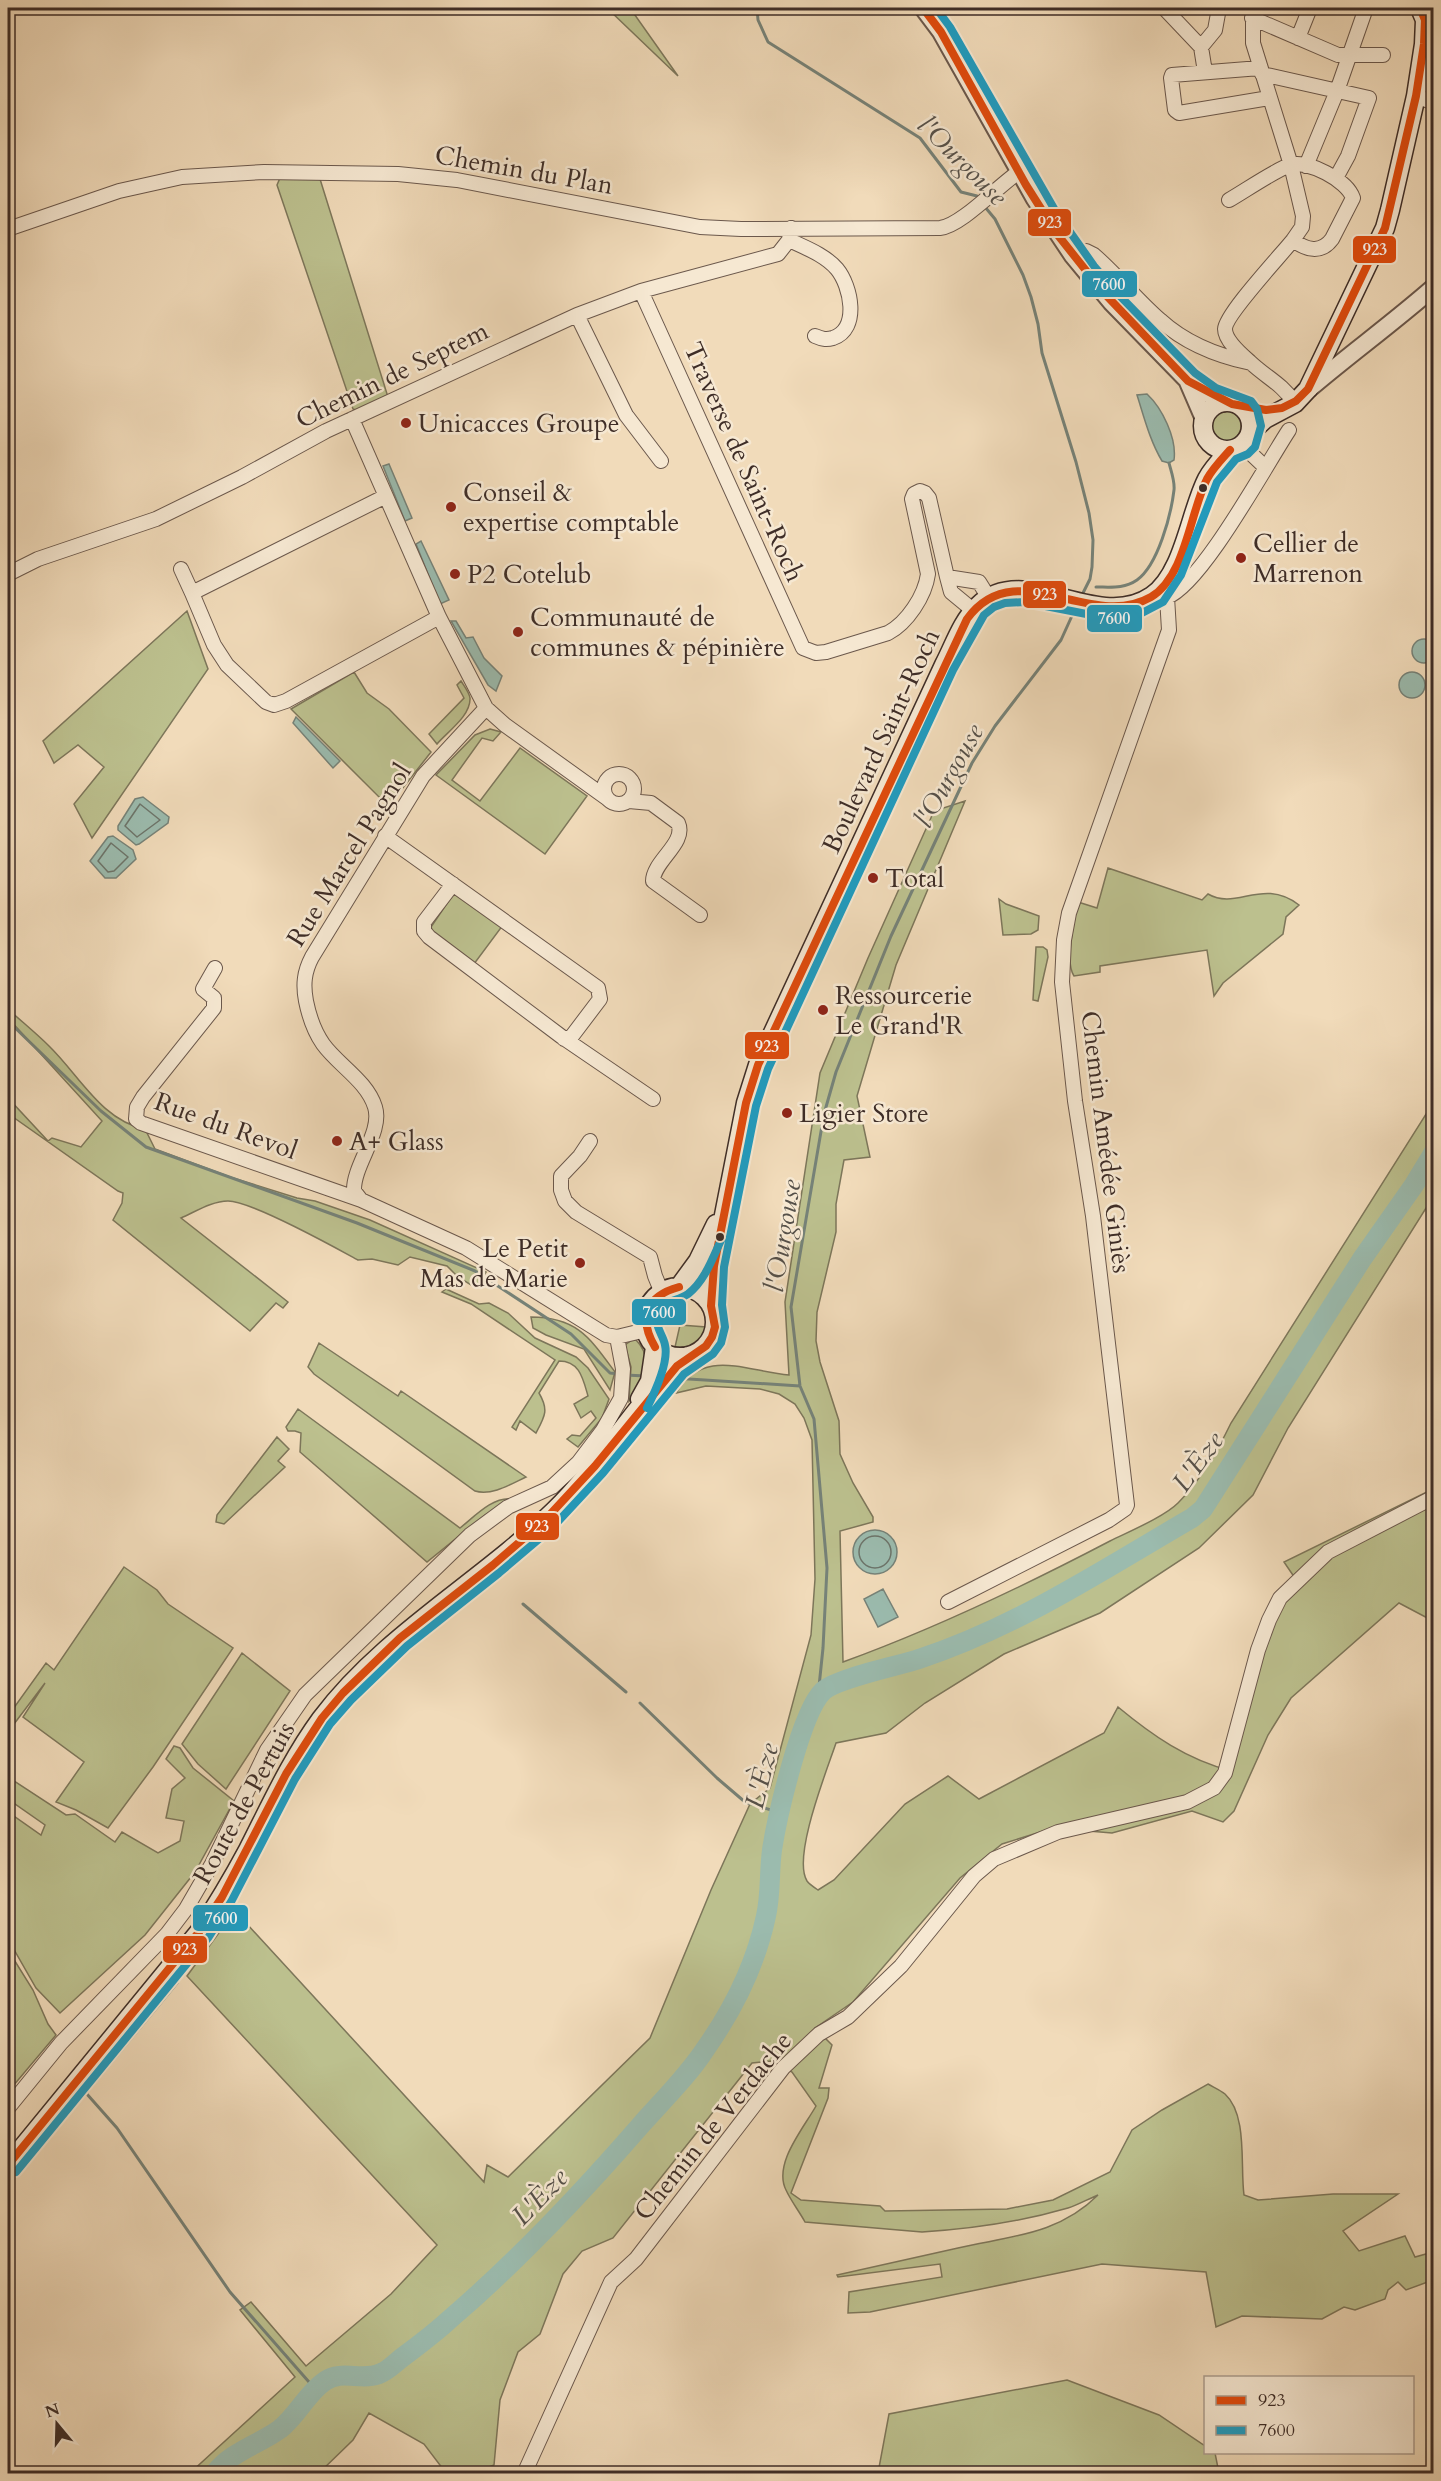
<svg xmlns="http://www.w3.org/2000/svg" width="1441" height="2481" viewBox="0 0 1441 2481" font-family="Cardo,serif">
<rect width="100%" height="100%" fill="#f1dbba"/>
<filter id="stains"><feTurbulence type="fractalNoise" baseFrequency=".00333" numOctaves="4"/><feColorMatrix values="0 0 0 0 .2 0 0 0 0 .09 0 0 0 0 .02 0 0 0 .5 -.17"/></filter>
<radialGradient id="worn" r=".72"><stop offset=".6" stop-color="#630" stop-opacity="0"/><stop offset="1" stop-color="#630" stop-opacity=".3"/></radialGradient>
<path fill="#bcc08e" stroke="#7d765a" stroke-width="1.5" d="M 607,8 L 630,8 L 678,76 Z
M 280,178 L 320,179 L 388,397 L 358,411 L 353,409 L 277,185 Z
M1211 426a15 15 0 1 1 30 0a15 15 0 1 1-30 0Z
M 187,611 L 208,669 L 92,838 L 74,804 L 104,767 L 78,745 L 54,763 L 43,741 Z
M 354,672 L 367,693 L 389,709 L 431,752 L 391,803 L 379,797 L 291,709 Z
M 461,681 C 464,686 469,692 470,698 C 471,716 447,732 437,744 L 429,734 L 464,698 L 457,685 Z
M 490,729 L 501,732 L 493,741 L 482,738 L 452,780 L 480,801 L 520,748 L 587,796 L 545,854 L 436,775 L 475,735 Z
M 965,801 L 896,965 L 857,1096 L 870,1157 L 844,1160 L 836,1204 L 836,1232 L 817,1312 L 816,1341 L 820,1362 L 839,1421 L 840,1454 L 853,1483 L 873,1517 L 873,1522 L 840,1531 L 843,1662 C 934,1629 1024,1586 1110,1541 C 1128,1532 1164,1517 1178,1503 C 1201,1480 1217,1452 1231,1423 L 1433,1103 L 1433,1197 L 1288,1428 L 1253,1495 L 1199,1548 L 1100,1613 L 1004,1654 L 925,1703 L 886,1733 L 836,1743 C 827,1770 792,1857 807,1881 C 809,1884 815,1888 818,1890 L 834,1880 L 905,1804 L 948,1776 L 979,1799 L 1104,1733 L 1118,1707 C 1153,1736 1186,1759 1231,1771 L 1267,1632 L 1279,1608 L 1299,1584 L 1284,1562 L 1433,1489 L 1433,1621 L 1399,1603 L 1291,1698 L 1268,1735 L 1234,1811 L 1223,1822 L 1192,1811 L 1112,1833 L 1053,1828 L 1002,1844 L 960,1878 L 853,2002 L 815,2028 L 832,2045 L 819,2088 L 829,2088 L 828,2098 L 791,2193 L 801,2200 L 880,2206 L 885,2211 L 1007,2209 L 1053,2200 L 1110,2172 L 1132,2130 L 1162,2110 L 1208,2084 C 1213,2087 1220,2090 1225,2094 C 1248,2115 1240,2166 1244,2195 L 1258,2200 L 1333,2194 L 1398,2194 L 1343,2231 L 1359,2251 L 1405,2236 L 1415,2257 L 1433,2252 L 1433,2280 L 1406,2290 L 1398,2282 L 1388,2290 L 1385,2299 L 1355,2310 L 1344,2307 L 1322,2319 L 1242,2316 L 1216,2327 L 1206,2272 L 1102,2264 L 870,2312 L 848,2313 L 849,2292 L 942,2277 L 940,2264 L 838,2277 L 837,2275 C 877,2266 918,2257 958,2248 C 1010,2236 1058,2235 1098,2195 C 1088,2199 1078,2205 1068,2208 C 1020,2222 971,2229 922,2232 L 805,2222 C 799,2211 791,2201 786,2190 C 773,2164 803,2129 816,2106 L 792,2072 L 771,2061 L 752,2063 L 613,2238 L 582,2251 L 563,2274 L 540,2334 L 518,2352 L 500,2400 L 494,2465 L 473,2473 L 446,2473 L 424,2444 L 369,2413 L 353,2440 L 319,2473 L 190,2473 L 295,2377 L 240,2310 L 251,2302 L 306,2366 L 391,2294 L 437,2245 L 187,1976 L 235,1911 L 484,2182 L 487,2165 L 508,2177 L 650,2038 L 711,1890 L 750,1804 L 770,1788 L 811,1635 L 815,1579 L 812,1440 L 804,1418 L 795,1404 L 779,1394 L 760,1389 L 706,1386 L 676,1393 C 703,1347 745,1371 789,1375 L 785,1302 L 820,1073 L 868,958 L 934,811 Z
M 1108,868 L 1202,900 L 1208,894 C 1237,911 1262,877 1299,905 L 1286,917 L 1283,934 L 1223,983 L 1214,996 L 1207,950 L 1100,966 L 1100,972 L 1074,976 C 1064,961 1075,919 1078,902 L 1097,908 Z
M 456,894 L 503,925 L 474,964 L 434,933 L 431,927 L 452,896 Z
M 999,899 L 1006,904 L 1039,916 L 1038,930 L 1031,934 L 1003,935 Z
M 1036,947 L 1043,947 L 1047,950 L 1048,957 L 1038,1001 L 1033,1000 Z
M 8,1009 C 21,1021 36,1033 49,1046 C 79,1075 102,1121 145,1129 L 155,1149 L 230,1177 L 297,1198 L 315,1201 L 370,1220 L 486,1272 L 476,1288 L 458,1277 L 447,1266 L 410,1257 L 398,1265 L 372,1259 L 358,1260 C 334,1247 252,1201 228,1201 C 212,1201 195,1212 181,1218 L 288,1302 L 283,1308 L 276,1303 L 250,1331 L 113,1220 L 122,1203 L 123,1193 L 118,1191 L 13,1117 L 8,1111 L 8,1098 L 48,1141 L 52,1138 L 81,1147 L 102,1121 L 8,1018 Z
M 446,1289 L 479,1304 L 489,1303 L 508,1313 L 535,1338 L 576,1357 L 588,1368 L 609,1399 L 602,1418 L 578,1447 L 567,1439 L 572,1435 L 580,1436 L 596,1418 L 591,1411 L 581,1418 L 574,1404 L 588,1396 C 583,1379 580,1361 559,1361 L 539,1393 C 549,1410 545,1416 536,1433 L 520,1421 L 516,1430 L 512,1427 L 555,1360 L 471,1304 L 442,1292 Z
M 678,1298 L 687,1298 L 679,1322 L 656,1321 L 665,1304 Z
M 531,1317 C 577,1317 590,1338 615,1372 L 610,1390 L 584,1349 L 546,1335 L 533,1328 Z
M 680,1325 L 706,1327 C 702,1342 690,1349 675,1347 Z
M 632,1340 L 636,1340 C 655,1359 642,1383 629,1401 L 631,1367 L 625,1345 Z
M 319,1343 L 398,1396 L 401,1391 L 526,1477 C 511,1484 492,1496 475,1491 L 314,1374 L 308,1367 Z
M 298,1409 L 460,1528 C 474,1517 493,1496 512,1499 L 485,1515 L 427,1562 L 300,1452 L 301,1433 L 295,1431 L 288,1431 L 286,1427 Z
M 277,1437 L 289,1449 L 278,1461 L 285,1467 L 224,1524 L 216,1522 L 217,1515 Z
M 124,1567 L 157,1590 L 168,1604 L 233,1648 L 153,1767 L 108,1828 L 76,1810 L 56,1802 L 84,1762 L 23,1717 L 45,1683 L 8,1732 L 8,1716 L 46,1663 L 54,1670 Z
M 242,1653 L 290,1691 L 226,1789 L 198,1764 L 182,1744 Z
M 174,1746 L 180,1748 L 193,1768 L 234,1801 L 195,1872 L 145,1935 L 60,2013 L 36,1988 L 8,1939 L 8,1812 L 41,1835 L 45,1825 L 8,1799 L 8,1777 L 66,1815 L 75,1814 L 115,1842 L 122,1832 L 158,1853 L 180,1841 L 184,1821 L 166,1818 L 172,1789 L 185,1778 L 166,1759 Z
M 8,1950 L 33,1990 L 48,2024 L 56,2035 L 8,2092 Z
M 1067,2380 L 1159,2415 L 1205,2446 L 1206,2452 L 1215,2453 L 1219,2473 L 878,2473 L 889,2414 Z"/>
<path fill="#9bbbae" stroke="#768278" stroke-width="1.5" d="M 1147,394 C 1162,408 1177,438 1174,460 L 1169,463 L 1162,461 C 1150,441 1144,417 1137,395 Z
M 389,464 L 412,518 L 405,521 L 383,466 Z
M 421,541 L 449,600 L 440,604 L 416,544 Z
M 451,621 L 456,621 L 466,638 L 473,637 L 484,658 L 502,676 L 496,691 L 488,685 Z
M1412 651a12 12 0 1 1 24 0a12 12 0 1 1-24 0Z
M1399 685a13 13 0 1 1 26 0a13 13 0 1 1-26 0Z
M 296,717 L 340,761 L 333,768 L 293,723 Z
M 143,797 L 169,817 L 168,823 L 139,844 L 136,845 L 118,830 L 118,826 L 135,799 Z
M 113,836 L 133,850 L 136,859 L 116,878 L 105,878 L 90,861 L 108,837 Z
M853 1552a22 22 0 1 1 44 0a22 22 0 1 1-44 0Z
M 883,1589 L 898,1617 L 878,1627 L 864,1599 Z"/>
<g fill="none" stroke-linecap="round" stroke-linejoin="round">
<path stroke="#6c746a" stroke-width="1.5" d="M 140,804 L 160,820 L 137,837 L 125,826 Z
M 111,843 L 128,857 L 114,871 L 108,872 L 98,861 Z
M859 1552a16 16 0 1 1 32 0a16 16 0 1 1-32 0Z"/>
<path stroke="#768278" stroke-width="3" d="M 757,8 L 758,20 L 768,42 L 920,138 L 961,192 L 977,196 L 979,199
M 985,207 L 995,219 L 1023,275 L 1031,297 L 1038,324 L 1042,353 L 1076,462 L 1089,513 L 1093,540 L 1092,567 L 1090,579 L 1082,595
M 1096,587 C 1111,587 1124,589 1137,580 C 1158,565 1171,515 1174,490 C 1175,481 1171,471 1169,463
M 8,1021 L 101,1111 L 146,1147 L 357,1223 L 475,1271 L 571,1334 L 610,1373 L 619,1374
M 625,1375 L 646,1376
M 673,1378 L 800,1386
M 523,1604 L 626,1692
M 818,1696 L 823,1648 L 827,1568 L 814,1419 L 800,1386 L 791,1307 L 824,1114 L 836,1072 L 891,936 L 972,763 L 995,726 L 1061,640 L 1076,607
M 640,1703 L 717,1778 L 745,1802 L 781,1813
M 177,1983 L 86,2093 L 117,2128 L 230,2292 L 316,2390"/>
<path stroke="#9bbbae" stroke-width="20" d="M 214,2474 C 232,2451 258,2445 280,2429 C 297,2416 307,2393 325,2381 C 342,2369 363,2382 381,2373 C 387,2371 394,2364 399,2360 C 416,2347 434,2334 450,2319 C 519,2260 580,2195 640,2126 C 662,2101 688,2076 706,2048 C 734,2008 756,1963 766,1916 C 771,1894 769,1872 772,1850 C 777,1817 801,1712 823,1691 C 837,1678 898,1666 919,1659 C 1019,1626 1102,1570 1192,1518 L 1203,1509 L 1362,1259 L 1414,1185 L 1434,1152"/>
<g stroke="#6b584c" stroke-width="16">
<path id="minor" d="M 1164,8 L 1201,47 L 1205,72
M 1253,8 L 1253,43 L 1291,165 L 1303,216 L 1302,227 L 1293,240 C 1281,255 1225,315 1225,329 C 1225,341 1242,355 1250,362 C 1267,378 1281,383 1295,403
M 1252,18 L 1338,55 L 1383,55
M 1298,38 L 1310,8
M 1201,47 L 1215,30 L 1219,8
M 1260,68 L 1172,75 L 1171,78 L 1175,110 L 1179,113 L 1269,98
M 1262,74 L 1369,98 L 1348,156 L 1336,178
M 1416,96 L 1434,103
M 1306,166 L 1337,91 L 1366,8
M 1229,200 C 1243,192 1277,169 1290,165 C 1308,160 1347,180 1353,198 L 1332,239 C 1321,254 1306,250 1293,240
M 8,229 L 119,191 L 182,177 L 264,172 L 398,174 L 457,180 L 700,227 L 741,229 L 940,228 C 961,226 999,185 1020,171
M 789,240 C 806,248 825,255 837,269 C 851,286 860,329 833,338 C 826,340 822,339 815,336
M 1073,256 L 1086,251 L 1094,255 C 1117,275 1137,300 1160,320 C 1185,343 1218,356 1251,363
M 641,291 L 803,648 L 816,653 L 826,652 L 888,633 C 907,623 925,596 928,574 L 912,499 L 914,494 L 920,491 L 925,493 L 929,498 L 947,577 L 979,582 L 989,598
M 577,315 L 626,415 L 661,461
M 352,419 L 439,617 L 486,708 L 505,725 L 608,799
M 1242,445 L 1265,467
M 384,497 L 192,593 L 214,645 L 227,665 L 266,702 L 274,705 L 286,701 L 439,617
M 181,569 L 192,593
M 8,574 L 38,559 L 156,519 L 242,477 L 326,431 L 577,315 L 641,291 L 778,254 L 789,240 L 791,228
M 947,577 L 951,592 L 974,611
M 1167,597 C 1201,585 1266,465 1289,430
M 486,708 L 423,776 L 312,957 C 304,972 303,985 306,1001 C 309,1016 314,1031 323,1044 C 338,1065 367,1081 375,1107 C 383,1132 353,1165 354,1191 L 361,1200 L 466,1248 L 606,1335 L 617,1337 L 646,1330
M604 789a15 15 0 1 1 30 0a15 15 0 1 1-30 0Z
M 629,801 L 651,803 L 678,823 C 687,843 653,861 653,881 L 700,915
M 385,836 L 598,988 L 600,999 L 572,1036 L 564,1039
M 453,884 L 424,922 L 424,931 L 429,937 L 562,1037 L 653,1099
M 215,968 L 203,989 L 214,998 L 214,1008 L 143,1097 L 137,1107 L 136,1119 L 141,1123 L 361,1200
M 590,1141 L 580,1156 L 561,1176 L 561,1190 L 565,1201 L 576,1212 L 650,1257 L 655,1276 L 662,1293
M 948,1602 L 1109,1520 L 1125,1509 L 1127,1505 L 1093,1216 L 1075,1101 L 1062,982 L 1064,940 L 1069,913 L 1169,630 L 1167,597
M 8,2108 L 61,2043 L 167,1934 L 186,1909 L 212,1864 L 267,1750 L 305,1695 L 470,1535 L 508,1507 L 552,1487 L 578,1463 L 603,1430 L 621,1398 L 623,1369 L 617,1337
M 524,2474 L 611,2282 L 636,2259 L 783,2068 L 819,2034 L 848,2017 L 901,1966 L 974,1876 L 994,1859 L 1058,1832 L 1187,1802 L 1214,1788 L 1225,1773 L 1258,1650 L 1269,1620 L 1280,1598 L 1328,1552 L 1434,1497"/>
</g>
<g stroke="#6b584c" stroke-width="20">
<path id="tertiary" d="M 923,8 L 941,32 L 1035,199 L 1073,256 L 1111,302 L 1188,381 L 1223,403
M 1188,382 L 1204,419
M 1309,389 C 1350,354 1393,323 1434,287"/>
</g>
<g stroke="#3e2d27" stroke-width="21">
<path id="secondary" d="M1203 426a24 24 0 1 1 48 0a24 24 0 1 1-48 0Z
M 1250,433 L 1265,419 L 1295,403 L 1308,389 L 1385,228 L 1390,210 L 1416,96 L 1424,44 L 1425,20 L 1420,8
M 679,1287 L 698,1261 L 716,1224
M645 1322a35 35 0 1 1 70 0a35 35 0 1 1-70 0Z
M 711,1306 L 714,1266 L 746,1103 L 758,1065 L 944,665 C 954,646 962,621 978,606 C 1025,560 1097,634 1152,596 C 1184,574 1190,512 1207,479 C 1213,468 1222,459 1230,450
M 640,1399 L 650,1381 L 655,1347
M 8,2165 L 199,1932 C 217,1905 233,1878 248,1850 C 271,1805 291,1760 321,1719 C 384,1635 480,1583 554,1511 C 603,1464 636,1400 688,1356"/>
</g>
<use href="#minor" stroke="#f6e8d2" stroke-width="14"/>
<use href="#tertiary" stroke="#f6e8d2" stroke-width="16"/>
<use href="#secondary" stroke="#f6e8d2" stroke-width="18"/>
<g stroke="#f6e8d2" stroke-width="12">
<path id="bus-1" d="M 923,8 L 941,32 L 1026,185 L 1057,234 L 1103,292 L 1188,381 L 1232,404 L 1266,410 L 1282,408 L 1296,401 L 1308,389 L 1385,228 L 1416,96 L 1424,44 L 1425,20 L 1420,8
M 655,1347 C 638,1318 646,1296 679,1287
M 8,2165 L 199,1932 L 222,1897 L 286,1774 L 322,1718 L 343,1693 L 400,1638 L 493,1565 L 544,1521 L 595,1466 L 677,1366 L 706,1346 L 712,1337 L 715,1327 L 711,1306 L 714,1266 L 746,1103 L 758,1065 L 967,619 C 1016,552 1090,632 1151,597 C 1186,576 1190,512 1207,479 C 1213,468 1222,459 1230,450"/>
</g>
<g stroke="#f6e8d2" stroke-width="12">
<path id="bus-2" d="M 647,1408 C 655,1392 669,1362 665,1345 C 663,1334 654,1327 658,1314 C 663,1299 677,1302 688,1294 C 705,1281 713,1257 722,1238
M 16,2172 L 208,1938 L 231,1902 L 295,1779 L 330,1724 L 351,1700 L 407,1646 L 499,1573 L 552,1528 L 603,1473 L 684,1374 L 713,1354 L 721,1343 L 725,1327 L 722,1305 L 724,1267 L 756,1106 L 768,1069 L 953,670 L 984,615 L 994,607 L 1005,603 L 1025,602 L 1112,619 L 1140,614 L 1163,602 L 1181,575 L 1217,482 L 1236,459 L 1248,454 L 1255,447 L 1261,426 L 1257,409 L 1251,401 L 1216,388 L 1195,373 L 1119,295 L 1094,266 L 1056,212 L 950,27 L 936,8"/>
</g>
<use href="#bus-1" stroke="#e04b0d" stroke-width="8"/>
<use href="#bus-2" stroke="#209cc0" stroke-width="8"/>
</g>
<g fill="#8f2418" stroke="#f6e8d2" stroke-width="2">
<circle cx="406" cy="423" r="6"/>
<circle cx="451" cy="507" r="6"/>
<circle cx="1241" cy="558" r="6"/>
<circle cx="455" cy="574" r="6"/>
<circle cx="518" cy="632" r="6"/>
<circle cx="873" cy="878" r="6"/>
<circle cx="823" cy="1010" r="6"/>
<circle cx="787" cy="1113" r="6"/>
<circle cx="337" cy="1141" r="6"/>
<circle cx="580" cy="1263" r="6"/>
</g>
<g fill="#3e2d27" stroke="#f6e8d2" stroke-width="2">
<circle cx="1203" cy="488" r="5"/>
<circle cx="720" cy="1237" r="5"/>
</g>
<g text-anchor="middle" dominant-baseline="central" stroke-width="5" stroke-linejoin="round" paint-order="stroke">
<g font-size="26" fill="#3e2d27" stroke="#f6e8d2">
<text transform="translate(524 170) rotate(10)">Chemin du Plan</text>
<text transform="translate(392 375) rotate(-26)">Chemin de Septem</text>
<text transform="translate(744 462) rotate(66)">Traverse de Saint-Roch</text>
<text transform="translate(881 741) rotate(-65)">Boulevard Saint-Roch</text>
<text transform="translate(349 855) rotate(-58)">Rue Marcel Pagnol</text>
<text transform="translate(226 1126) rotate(20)">Rue du Revol</text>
<text transform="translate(1106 1142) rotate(83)">Chemin Amédée Giniès</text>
<text transform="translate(244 1803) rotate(-61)">Route de Pertuis</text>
<text transform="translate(713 2126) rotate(-51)">Chemin de Verdache</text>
</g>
<g font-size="26" fill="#3e2d27" stroke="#f6e8d2" text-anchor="start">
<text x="418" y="423">Unicacces Groupe</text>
<text x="463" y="492">Conseil &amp;<tspan x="463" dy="30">expertise comptable</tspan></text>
<text x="1253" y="543">Cellier de<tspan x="1253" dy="30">Marrenon</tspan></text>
<text x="467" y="574">P2 Cotelub</text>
<text x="530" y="617">Communauté de<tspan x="530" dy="30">communes &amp; pépinière</tspan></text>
<text x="885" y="878">Total</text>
<text x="835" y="995">Ressourcerie<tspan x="835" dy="30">Le Grand'R</tspan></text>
<text x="799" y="1113">Ligier Store</text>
<text x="349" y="1141">A+ Glass</text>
<text x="568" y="1248" text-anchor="end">Le Petit<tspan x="568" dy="30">Mas de Marie</tspan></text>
</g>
<g font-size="27" font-style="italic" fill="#555049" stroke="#f6e8d2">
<text transform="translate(962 161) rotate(45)">l'Ourgouse</text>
<text transform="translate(949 776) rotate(-61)">l'Ourgouse</text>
<text transform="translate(783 1236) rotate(-81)">l'Ourgouse</text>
<text transform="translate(1198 1462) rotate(-54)">L'Èze</text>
<text transform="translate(762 1776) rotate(-76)">L'Èze</text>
<text transform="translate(540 2197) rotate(-46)">L'Èze</text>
</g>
</g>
<g stroke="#f6e8d2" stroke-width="2">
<rect x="1027" y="208" width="45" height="29" rx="6" fill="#e04b0d"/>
<rect x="1352" y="235" width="45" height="29" rx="6" fill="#e04b0d"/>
<rect x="1081" y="270" width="57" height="28" rx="6" fill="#209cc0"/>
<rect x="1022" y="580" width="45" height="29" rx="6" fill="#e04b0d"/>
<rect x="1086" y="604" width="57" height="29" rx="6" fill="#209cc0"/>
<rect x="744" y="1031" width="46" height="29" rx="6" fill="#e04b0d"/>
<rect x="631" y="1298" width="56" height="28" rx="6" fill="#209cc0"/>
<rect x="515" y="1512" width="45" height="29" rx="6" fill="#e04b0d"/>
<rect x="192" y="1904" width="57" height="28" rx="6" fill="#209cc0"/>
<rect x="162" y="1935" width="46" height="29" rx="6" fill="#e04b0d"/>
</g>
<g font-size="16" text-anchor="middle" font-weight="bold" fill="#fff">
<text x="1050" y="228">923</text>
<text x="1375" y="255">923</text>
<text x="1109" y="290">7600</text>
<text x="1045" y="600">923</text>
<text x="1114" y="624">7600</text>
<text x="767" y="1052">923</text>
<text x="659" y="1318">7600</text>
<text x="537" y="1532">923</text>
<text x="221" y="1924">7600</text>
<text x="185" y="1955">923</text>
</g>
<rect width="1441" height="2481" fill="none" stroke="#f1dbba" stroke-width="30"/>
<rect x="9" y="9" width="1423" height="2463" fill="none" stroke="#3e2d27" stroke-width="3"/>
<rect x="15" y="15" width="1411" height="2451" fill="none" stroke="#3e2d27" stroke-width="1.5"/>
<rect x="1204" y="2376" width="210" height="78" fill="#f6e8d2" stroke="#ac9d8e" stroke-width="1.5"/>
<rect x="1216" y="2396" width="30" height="9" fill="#e04b0d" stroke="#ac9d8e" stroke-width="1.5"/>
<text x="1258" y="2406" font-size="18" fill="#3e2d27">923</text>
<rect x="1216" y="2426" width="30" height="9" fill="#209cc0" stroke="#ac9d8e" stroke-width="1.5"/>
<text x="1258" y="2436" font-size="18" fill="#3e2d27">7600</text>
<g transform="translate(57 2424) rotate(341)" stroke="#f6e8d2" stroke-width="4.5" paint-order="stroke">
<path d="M0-4.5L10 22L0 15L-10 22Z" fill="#3e2d27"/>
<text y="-9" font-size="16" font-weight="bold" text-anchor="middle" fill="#3e2d27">N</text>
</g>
<rect width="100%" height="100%" filter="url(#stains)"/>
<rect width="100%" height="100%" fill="url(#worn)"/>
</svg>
